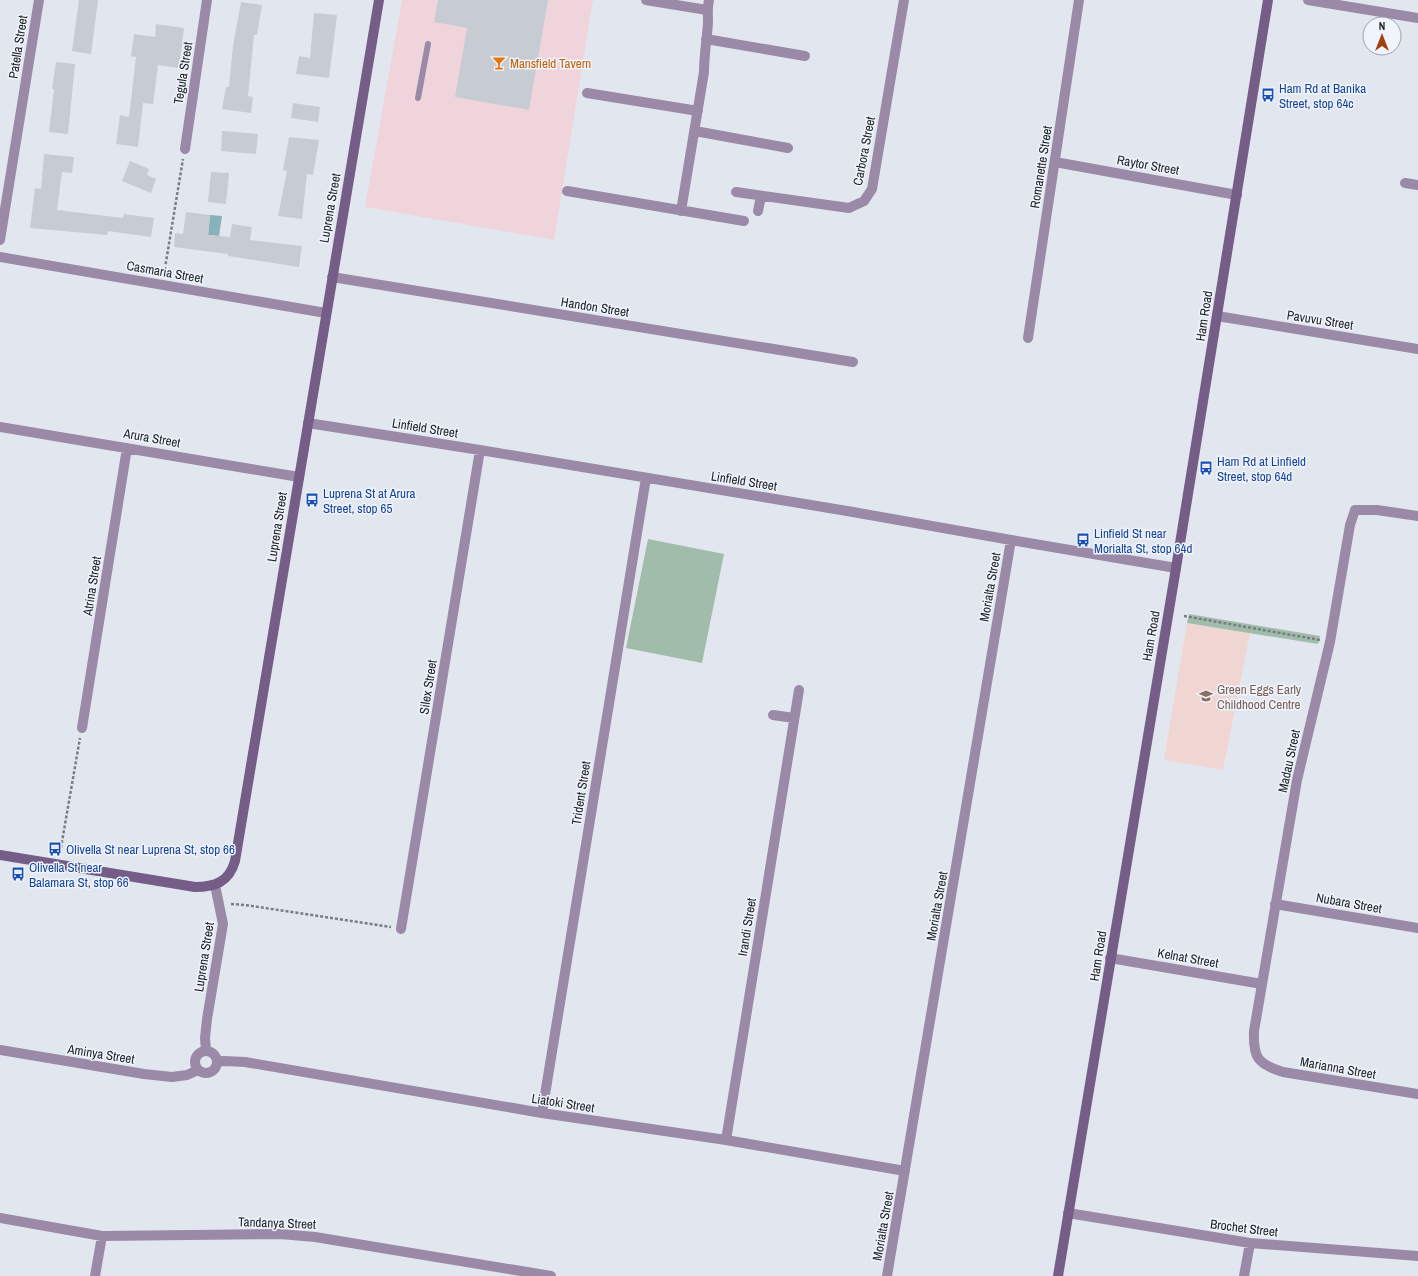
<svg xmlns="http://www.w3.org/2000/svg" width="1418" height="1276" viewBox="0 0 1418 1276" font-family="'Archivo Narrow',sans-serif">
<rect width="100%" height="100%" fill="#e2e7ef"/>
<path fill="#efd5db" d="M 402,0 L 593,0 L 554,240 L 365,207 Z"/>
<path fill="#f0d6d3" d="M 1187,623 L 1250,633 L 1223,770 L 1164,760 Z"/>
<path fill="#a1bcab" d="M 648,539 L 724,554 L 702,663 L 626,648 Z
M 1189,614 L 1320,636 L 1318,644 L 1187,623 Z"/>
<path fill="#89b1b8" d="M 210,215 L 222,216 L 219,236 L 208,235 Z"/>
<path fill="#c7ccd3" d="M 79,0 L 98,0 L 91,54 L 72,51 Z
M 438,0 L 548,0 L 529,110 L 455,97 L 467,28 L 434,22 Z
M 241,2 L 262,5 L 257,35 L 254,35 L 248,96 L 253,97 L 251,113 L 222,109 L 226,87 L 229,87 L 233,46 Z
M 314,13 L 337,15 L 329,78 L 296,74 L 299,56 L 310,58 Z
M 156,24 L 184,28 L 179,68 L 158,65 L 153,104 L 143,103 L 138,147 L 116,144 L 120,115 L 129,117 L 136,57 L 131,56 L 134,34 L 155,37 Z
M 56,62 L 75,64 L 68,134 L 49,132 L 54,89 L 52,89 Z
M 293,103 L 320,107 L 318,122 L 291,118 Z
M 222,131 L 258,134 L 256,154 L 221,151 Z
M 289,137 L 319,140 L 313,175 L 307,174 L 302,219 L 278,216 L 287,171 L 283,170 Z
M 44,154 L 74,157 L 72,173 L 62,172 L 57,210 L 123,218 L 124,214 L 154,218 L 151,237 L 108,231 L 107,235 L 30,228 L 35,188 L 41,189 Z
M 130,161 L 149,169 L 147,175 L 156,179 L 151,193 L 122,181 Z
M 211,172 L 229,173 L 226,204 L 208,202 Z
M 186,212 L 210,215 L 208,235 L 230,237 L 232,224 L 252,227 L 250,240 L 302,246 L 299,267 L 228,256 L 228,254 L 174,247 L 175,233 L 183,234 Z"/>
<g fill="none" stroke-linecap="round" stroke-linejoin="round">
<path stroke="#797c81" stroke-width="2.5" stroke-dasharray="3 2" stroke-linecap="butt" d="M 164,274 L 183,159
M 1184,616 L 1320,640
M 60,853 L 80,738
M 231,904 L 245,905 L 391,927"/>
<path stroke="#9a8aa7" stroke-width="6" d="M 418,98 L 428,44"/>
<path stroke="#9a8aa7" stroke-width="10" d="M 646,0 L 707,10
M 1308,0 L 1418,18
M 706,39 L 805,56
M 587,93 L 698,111
M 695,131 L 788,148
M 185,149 L 207,0
M 1055,162 L 1237,195
M 1405,183 L 1418,185
M 567,191 L 744,221
M 736,192 L 849,208 L 864,201 L 872,189 L 904,0
M 681,211 L 704,72 C 704,55 707,39 708,22 C 708,14 707,8 709,0
M 758,211 L 761,196
M 0,240 L 39,0
M 0,257 L 326,313
M 332,277 L 853,362
M 1217,316 L 1418,349
M 1028,338 L 1079,0
M 308,423 L 480,450 L 853,512 L 1011,540 L 1176,568
M 0,427 L 299,477
M 1418,516 L 1377,510 L 1355,510 L 1350,525 L 1330,642 L 1297,780 L 1254,1031 C 1253,1057 1257,1064 1283,1072 L 1418,1094
M 773,715 L 794,718
M 82,728 L 127,448
M 1275,904 L 1418,928
M 401,929 L 480,450
M 1110,958 L 1262,984
M 0,1050 L 144,1074 L 172,1077 L 187,1075 L 198,1070
M195 1062a11 11 0 1 1 22 0a11 11 0 1 1-22 0Z
M 206,1051 L 205,1038 L 207,1019 L 223,924 L 215,885
M 217,1062 L 224,1061 L 245,1062 L 542,1113 L 726,1140 L 905,1171
M 542,1113 L 646,478
M 726,1140 L 799,690
M 1068,1213 L 1250,1243 L 1418,1256
M 0,1218 L 102,1236 L 280,1234 L 315,1237 L 551,1276
M 95,1276 L 102,1236
M 887,1276 L 1011,540
M 1244,1276 L 1250,1243"/>
<path stroke="#755d87" stroke-width="10" d="M 0,855 L 195,887 C 215,887 229,882 235,861 L 379,0
M 1058,1276 L 1176,568 L 1268,0"/>
</g>
<defs>
<g id="bar-bare" transform="scale(1.08)"><path d="M-6-5H6L.8 .8V4.5H3.5V6h-7V4.5H-.8V.8Z" fill="#e8710a" stroke="#f0f4fc" stroke-width="2.5" paint-order="stroke"/></g>
<g id="bus-bare" transform="scale(1.08)"><path d="M-5-6H5V4H4V6H2V4H-2V6H-4V4H-5ZM-3.5-4V0h7V-4ZM-3.5 1.2v1.5H-2V1.2ZM2 1.2v1.5H3.5V1.2Z" fill="#1a4fb4" stroke="#f0f4fc" stroke-width="2.5" paint-order="stroke"/></g>
<g id="school-bare" transform="scale(1.08)"><path d="M0-5L7-2L0 1L-7-2ZM-4 1L0 2.5L4 1V4Q0 6-4 4Z" fill="#8d6e63" stroke="#f0f4fc" stroke-width="2.5" paint-order="stroke"/></g>
</defs>
<g fill-rule="evenodd">
<use href="#bar-bare" x="499" y="63"/>
<use href="#bus-bare" x="1268" y="95"/>
<use href="#bus-bare" x="1206" y="468"/>
<use href="#bus-bare" x="312" y="500"/>
<use href="#bus-bare" x="1083" y="540"/>
<use href="#school-bare" x="1206" y="696"/>
<use href="#bus-bare" x="55" y="849"/>
<use href="#bus-bare" x="18" y="874"/>
</g>
<g text-anchor="middle" dominant-baseline="central" stroke-width="3" stroke-linejoin="round" paint-order="stroke">
<g font-size="13" fill="#222427" stroke="#f0f4fc">
<text transform="translate(18 47) rotate(-81)">Patella Street</text>
<text transform="translate(183 73) rotate(-81)">Tegula Street</text>
<text transform="translate(864 151) rotate(-79)">Carbora Street</text>
<text transform="translate(1148 165) rotate(10)">Raytor Street</text>
<text transform="translate(1041 167) rotate(-81)">Romanette Street</text>
<text transform="translate(330 208) rotate(-80)">Luprena Street</text>
<text transform="translate(165 272) rotate(10)">Casmaria Street</text>
<text transform="translate(595 307) rotate(9)">Handon Street</text>
<text transform="translate(1204 316) rotate(-81)">Ham Road</text>
<text transform="translate(1320 320) rotate(9)">Pavuvu Street</text>
<text transform="translate(425 428) rotate(9)">Linfield Street</text>
<text transform="translate(152 438) rotate(10)">Arura Street</text>
<text transform="translate(744 481) rotate(9)">Linfield Street</text>
<text transform="translate(277 527) rotate(-81)">Luprena Street</text>
<text transform="translate(92 586) rotate(-81)">Atrina Street</text>
<text transform="translate(990 587) rotate(-80)">Morialta Street</text>
<text transform="translate(1151 636) rotate(-80)">Ham Road</text>
<text transform="translate(428 687) rotate(-81)">Silex Street</text>
<text transform="translate(1289 761) rotate(-78)">Madau Street</text>
<text transform="translate(581 793) rotate(-81)">Trident Street</text>
<text transform="translate(1349 903) rotate(10)">Nubara Street</text>
<text transform="translate(937 906) rotate(-80)">Morialta Street</text>
<text transform="translate(747 927) rotate(-81)">Irandi Street</text>
<text transform="translate(1098 956) rotate(-81)">Ham Road</text>
<text transform="translate(204 957) rotate(-81)">Luprena Street</text>
<text transform="translate(1188 958) rotate(10)">Kelnat Street</text>
<text transform="translate(101 1054) rotate(9)">Aminya Street</text>
<text transform="translate(1338 1068) rotate(10)">Marianna Street</text>
<text transform="translate(563 1103) rotate(9)">Liatoki Street</text>
<text transform="translate(277 1223) rotate(2)">Tandanya Street</text>
<text transform="translate(883 1226) rotate(-80)">Morialta Street</text>
<text transform="translate(1244 1228) rotate(7)">Brochet Street</text>
</g>
<g font-size="13" fill="#c56008" stroke="#f0f4fc" text-anchor="start">
<text x="510" y="63">Mansfield Tavern</text>
</g>
<g font-size="13" fill="#164399" stroke="#f0f4fc" text-anchor="start">
<text x="1279" y="88">Ham Rd at Banika<tspan x="1279" dy="15">Street, stop 64c</tspan></text>
<text x="1217" y="461">Ham Rd at Linfield<tspan x="1217" dy="15">Street, stop 64d</tspan></text>
<text x="323" y="493">Luprena St at Arura<tspan x="323" dy="15">Street, stop 65</tspan></text>
<text x="1094" y="533">Linfield St near<tspan x="1094" dy="15">Morialta St, stop 64d</tspan></text>
<text x="66" y="849">Olivella St near Luprena St, stop 66</text>
<text x="29" y="867">Olivella St near<tspan x="29" dy="15">Balamara St, stop 66</tspan></text>
</g>
<g font-size="13" fill="#785e54" stroke="#f0f4fc" text-anchor="start">
<text x="1217" y="689">Green Eggs Early<tspan x="1217" dy="15">Childhood Centre</tspan></text>
</g>
</g>
<g transform="translate(1382 36)"><circle r="19" fill="#f0f4fc" stroke="#9ea1a7"/>
<path d="M0-3L7 15L0 10L-7 15Z" fill="#a4400d"/>
<text y="-6" font-size="11" font-weight="bold" text-anchor="middle" fill="#222427">N</text>
</g>
</svg>
